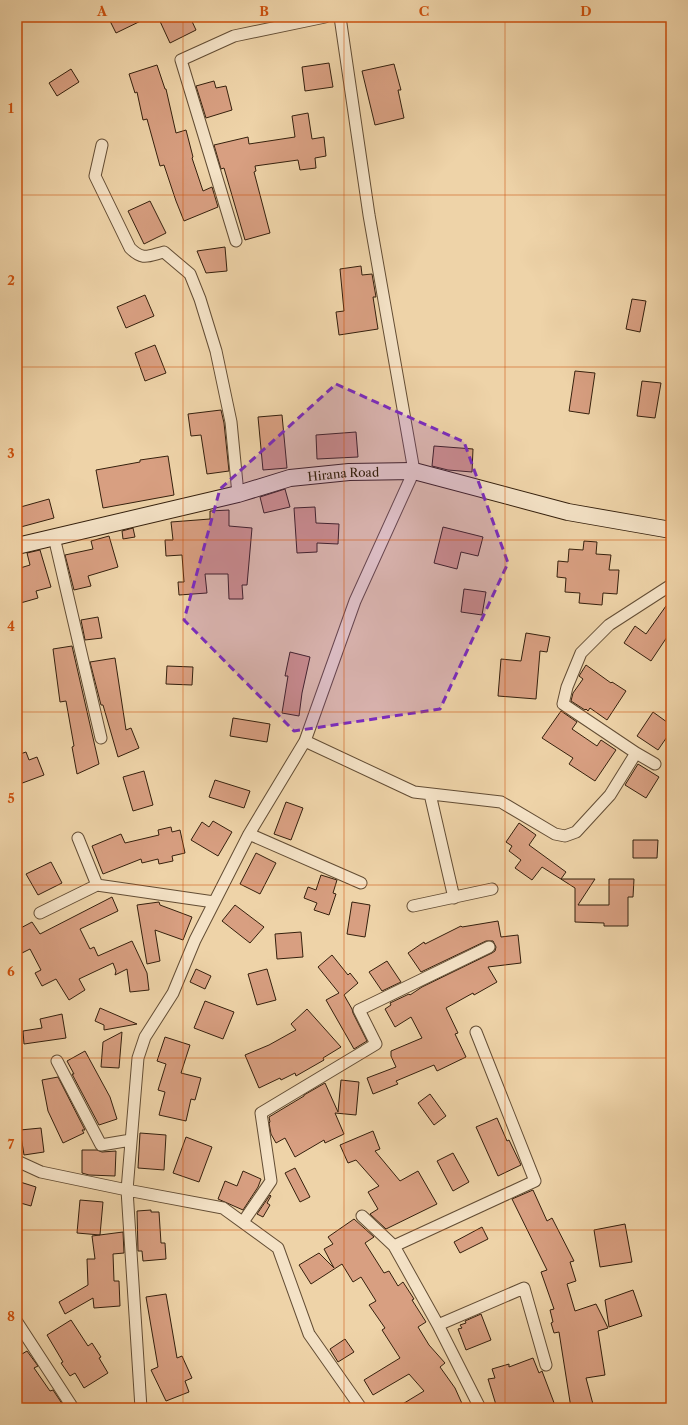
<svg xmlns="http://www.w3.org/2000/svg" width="688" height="1425" viewBox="0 0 688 1425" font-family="'Libre Caslon Text',serif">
<rect width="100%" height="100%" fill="#eed3a8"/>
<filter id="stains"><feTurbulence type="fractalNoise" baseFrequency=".005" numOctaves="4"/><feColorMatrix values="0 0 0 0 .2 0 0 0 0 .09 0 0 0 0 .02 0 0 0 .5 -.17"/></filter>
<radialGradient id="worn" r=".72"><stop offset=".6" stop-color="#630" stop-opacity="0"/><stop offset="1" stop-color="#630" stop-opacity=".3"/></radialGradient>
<path fill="#d89f81" stroke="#35200d" d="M 108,17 L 149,17 L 116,33 Z
M 158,17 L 190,17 L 196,30 L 170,43 Z
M 329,63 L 333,87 L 305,91 L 302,67 Z
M 394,64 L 401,90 L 398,90 L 404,118 L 375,125 L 362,71 Z
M 157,65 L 165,89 L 166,89 L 176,133 L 186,130 L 193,157 L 192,158 L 203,191 L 212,187 L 218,207 L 184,221 L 176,201 L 164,165 L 160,166 L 147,119 L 143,120 L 137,92 L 135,93 L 129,74 Z
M 71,69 L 79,82 L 57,96 L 49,83 Z
M 214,81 L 216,88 L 226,86 L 232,110 L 206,118 L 196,86 Z
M 308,113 L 312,139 L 324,137 L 326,156 L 315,158 L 316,168 L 300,170 L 298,160 L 255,166 L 256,171 L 254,172 L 270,233 L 245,240 L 224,168 L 221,169 L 214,145 L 248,137 L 249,144 L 295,137 L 292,116 Z
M 150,201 L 166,233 L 144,244 L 128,211 Z
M 225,247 L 227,271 L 206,273 L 197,251 Z
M 361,266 L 362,275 L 372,274 L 376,297 L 373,297 L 378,329 L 339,335 L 336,312 L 344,311 L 340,269 Z
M 145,295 L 154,316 L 126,328 L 117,307 Z
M 632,299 L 646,301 L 640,332 L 626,329 Z
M 155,345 L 166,373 L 145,381 L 135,353 Z
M 575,371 L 595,373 L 589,414 L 569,411 Z
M 642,381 L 661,383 L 655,418 L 637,416 Z
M 221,410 L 224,423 L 229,471 L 207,474 L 201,435 L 191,436 L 188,414 Z
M 282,415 L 287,468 L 263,470 L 258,417 Z
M 356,432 L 358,457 L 317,459 L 316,435 Z
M 434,446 L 473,449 L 472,472 L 448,470 L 432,466 Z
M 168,456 L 174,495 L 103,508 L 96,470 L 140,462 L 140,460 Z
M 285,489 L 290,507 L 264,513 L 260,497 Z
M 49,499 L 54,518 L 17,528 L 17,508 Z
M 315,507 L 316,523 L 339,524 L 338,544 L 317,543 L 317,552 L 297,553 L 294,508 Z
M 229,510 L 229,526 L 252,528 L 247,585 L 242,585 L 243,599 L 229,599 L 228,574 L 205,574 L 207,593 L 179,595 L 178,582 L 184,582 L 182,555 L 166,556 L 165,540 L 173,540 L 171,522 L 210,519 L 210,511 Z
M 443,527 L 483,537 L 478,556 L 461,552 L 457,569 L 434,563 Z
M 133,528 L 135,537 L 123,539 L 122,531 Z
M 109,536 L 118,567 L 88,576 L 91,586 L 74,590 L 65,555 L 93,549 L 91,541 Z
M 584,541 L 597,542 L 596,554 L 611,555 L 609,570 L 619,570 L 617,594 L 603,593 L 602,605 L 579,603 L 580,593 L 565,592 L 566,578 L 557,577 L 558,561 L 568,562 L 569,549 L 583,550 Z
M 40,550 L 51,587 L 36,591 L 38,598 L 17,604 L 17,569 L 30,565 L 27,553 Z
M 464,589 L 486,592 L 482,615 L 461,612 Z
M 671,599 L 671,631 L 651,661 L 624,643 L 635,626 L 646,634 Z
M 98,617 L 102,638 L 85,640 L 81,620 Z
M 526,633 L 550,637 L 547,652 L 540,651 L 536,699 L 498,696 L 501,659 L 521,661 Z
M 72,646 L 99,764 L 77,774 L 72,747 L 74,746 L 66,701 L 60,702 L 53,649 Z
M 290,652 L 310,657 L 302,693 L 299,716 L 282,713 L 288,676 L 285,676 Z
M 115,658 L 126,730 L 131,728 L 139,748 L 118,757 L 103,705 L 101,705 L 90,662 Z
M 586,665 L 611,683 L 612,682 L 626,691 L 607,720 L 590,708 L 588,711 L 586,709 L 585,710 L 571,701 L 573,693 L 583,679 L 579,676 Z
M 167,666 L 193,667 L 192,685 L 166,684 Z
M 561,711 L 577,722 L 572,729 L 597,746 L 601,740 L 616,750 L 595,781 L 569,764 L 573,758 L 542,738 Z
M 653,712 L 671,725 L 671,731 L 658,750 L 637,736 Z
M 233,718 L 270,724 L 267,742 L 230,736 Z
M 26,752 L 29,760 L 37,757 L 44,775 L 17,785 L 17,755 Z
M 638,764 L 659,777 L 646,798 L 625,785 Z
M 144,771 L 153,805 L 133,811 L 123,777 Z
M 215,780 L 250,791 L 244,808 L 209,797 Z
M 286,802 L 303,808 L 291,840 L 274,834 Z
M 213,821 L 232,832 L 218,856 L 191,840 L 202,822 L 209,827 Z
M 519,823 L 536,835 L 529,845 L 566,872 L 561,879 L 595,879 L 578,905 L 609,905 L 609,879 L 634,879 L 633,897 L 628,897 L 628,926 L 604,926 L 604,923 L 575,922 L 575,888 L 542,867 L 532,880 L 515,868 L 521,860 L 509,851 L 512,846 L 506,842 Z
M 171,827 L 172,832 L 180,830 L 185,853 L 172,856 L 173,861 L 159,864 L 158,859 L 142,863 L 141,859 L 103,874 L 92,846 L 121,834 L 125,843 L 159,835 L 158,830 Z
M 633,840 L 658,840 L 657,858 L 633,858 Z
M 256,853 L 276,863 L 260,894 L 240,884 Z
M 51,862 L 62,883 L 38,895 L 26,874 Z
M 321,875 L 337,880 L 333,893 L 336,894 L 329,915 L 314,910 L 317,903 L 304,898 L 308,887 L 316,890 Z
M 112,897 L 118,911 L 80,929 L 90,949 L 94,947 L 98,956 L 132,941 L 147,973 L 149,990 L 130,992 L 127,969 L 115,975 L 116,971 L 113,963 L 79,979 L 85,990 L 69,1000 L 56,979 L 42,986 L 35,973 L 41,970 L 30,949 L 22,953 L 17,945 L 17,930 L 32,922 L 40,934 Z
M 159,902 L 160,905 L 192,917 L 183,940 L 155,930 L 160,961 L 147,964 L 137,905 Z
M 352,902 L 370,905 L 365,937 L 347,934 Z
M 235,905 L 264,927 L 250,943 L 222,921 Z
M 498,921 L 501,937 L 518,935 L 521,963 L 488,967 L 497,982 L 474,995 L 473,993 L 446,1008 L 458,1033 L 455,1034 L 466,1057 L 437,1071 L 434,1065 L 396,1081 L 398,1084 L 373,1094 L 367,1078 L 396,1067 L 391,1056 L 391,1051 L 422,1038 L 411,1017 L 395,1027 L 385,1009 L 391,1005 L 390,1003 L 409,994 L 410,995 L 422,987 L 492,953 L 495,951 L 496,947 L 493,941 L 486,941 L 421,972 L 408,953 L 424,942 L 425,944 L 461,926 L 462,927 Z
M 301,932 L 303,957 L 277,959 L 275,934 Z
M 332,955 L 348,975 L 350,973 L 358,983 L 344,995 L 352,1009 L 353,1013 L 367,1041 L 354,1049 L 326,1000 L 339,993 L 318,967 Z
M 387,961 L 401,982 L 382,991 L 369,972 Z
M 196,969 L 211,976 L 205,989 L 190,982 Z
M 267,969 L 276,1000 L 257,1005 L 248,974 Z
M 205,1001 L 234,1012 L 223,1039 L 194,1028 Z
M 100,1008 L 137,1024 L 104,1030 L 104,1025 L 95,1021 Z
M 307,1009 L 341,1047 L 323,1058 L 324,1060 L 296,1076 L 295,1073 L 281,1080 L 280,1078 L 259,1088 L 245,1055 L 269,1045 L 296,1030 L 291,1024 Z
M 62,1014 L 66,1038 L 24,1044 L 23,1031 L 42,1028 L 40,1019 Z
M 122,1032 L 119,1068 L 101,1067 L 103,1042 Z
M 165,1037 L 190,1045 L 181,1073 L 201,1078 L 195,1100 L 191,1099 L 186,1121 L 159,1115 L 165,1092 L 158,1090 L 166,1064 L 157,1061 Z
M 85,1051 L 110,1097 L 117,1119 L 99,1125 L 72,1074 L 74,1074 L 67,1061 Z
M 58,1077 L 85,1130 L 82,1130 L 84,1133 L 63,1143 L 48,1111 L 42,1080 Z
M 341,1080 L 359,1082 L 356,1115 L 335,1113 L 344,1134 L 325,1143 L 324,1140 L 295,1157 L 285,1138 L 276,1143 L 271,1134 L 269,1123 L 270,1122 L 269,1117 L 304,1096 L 304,1095 L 325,1083 L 338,1112 Z
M 430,1094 L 446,1116 L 434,1125 L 418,1103 Z
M 497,1118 L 507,1141 L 509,1140 L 521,1165 L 498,1176 L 476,1127 Z
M 41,1128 L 44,1152 L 24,1155 L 20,1130 Z
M 373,1131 L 380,1149 L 375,1151 L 400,1181 L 418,1171 L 437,1204 L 386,1229 L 370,1214 L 378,1209 L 368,1192 L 379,1186 L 356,1160 L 348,1163 L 340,1145 Z
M 140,1133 L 166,1135 L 164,1170 L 138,1168 Z
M 186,1137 L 212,1147 L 199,1182 L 173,1173 Z
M 82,1150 L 97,1150 L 102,1152 L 116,1151 L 115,1176 L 89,1175 L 82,1173 Z
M 453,1153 L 469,1182 L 453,1191 L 437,1161 Z
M 295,1168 L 310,1197 L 300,1202 L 285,1173 Z
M 243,1171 L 261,1179 L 258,1187 L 243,1210 L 218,1199 L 225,1181 L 237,1186 Z
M 17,1181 L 36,1187 L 31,1206 L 17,1202 Z
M 533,1190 L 547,1221 L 552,1218 L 574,1261 L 570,1262 L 576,1281 L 567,1284 L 575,1311 L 596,1304 L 608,1328 L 598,1331 L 605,1375 L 586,1378 L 594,1408 L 571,1408 L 559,1332 L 554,1333 L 551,1323 L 553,1322 L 550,1310 L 554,1309 L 541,1272 L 547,1270 L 512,1199 Z
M 270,1195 L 271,1196 L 267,1203 L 270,1205 L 263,1217 L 257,1214 Z
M 80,1200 L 103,1202 L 100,1235 L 77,1233 Z
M 151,1210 L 151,1212 L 159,1212 L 161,1243 L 165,1243 L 166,1259 L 143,1261 L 142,1251 L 138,1251 L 137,1211 Z
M 354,1219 L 374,1237 L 365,1243 L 384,1273 L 389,1271 L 398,1286 L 403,1282 L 414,1299 L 412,1300 L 426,1322 L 418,1327 L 429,1345 L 445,1363 L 440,1367 L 455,1388 L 464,1408 L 396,1408 L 424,1391 L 409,1374 L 373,1395 L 364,1380 L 400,1358 L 382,1330 L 385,1328 L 369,1305 L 376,1301 L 361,1277 L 353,1282 L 342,1264 L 311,1284 L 299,1265 L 319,1253 L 334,1268 L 324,1249 L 333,1244 L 328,1237 Z
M 625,1224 L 632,1262 L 600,1267 L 594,1230 Z
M 482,1227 L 488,1239 L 460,1253 L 454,1242 Z
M 123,1232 L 124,1253 L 113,1254 L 114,1281 L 119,1281 L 120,1306 L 94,1308 L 93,1298 L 65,1314 L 59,1302 L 88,1285 L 87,1259 L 95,1259 L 92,1236 Z
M 633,1290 L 642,1316 L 609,1327 L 605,1300 Z
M 166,1294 L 177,1358 L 182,1356 L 192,1378 L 185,1381 L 189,1392 L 166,1401 L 151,1370 L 158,1367 L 146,1297 Z
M 481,1314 L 491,1340 L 466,1350 L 458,1329 L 462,1328 L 460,1325 L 466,1323 L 465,1321 Z
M 71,1320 L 88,1346 L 92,1343 L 101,1357 L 99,1358 L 108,1373 L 84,1388 L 75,1373 L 70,1376 L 61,1363 L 63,1362 L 47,1335 Z
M 345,1339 L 354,1352 L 338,1362 L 330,1349 Z
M 27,1351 L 38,1366 L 34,1368 L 50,1391 L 53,1390 L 65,1408 L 22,1408 L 17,1401 L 17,1357 Z
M 533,1358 L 539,1373 L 542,1371 L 556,1408 L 516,1408 L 515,1405 L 505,1408 L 497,1408 L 488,1379 L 495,1378 L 492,1369 L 509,1364 L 509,1367 Z"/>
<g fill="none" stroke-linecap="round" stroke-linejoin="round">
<g stroke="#634d34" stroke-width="13">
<path id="street" d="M 102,145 L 95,176 L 130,248 C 143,261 148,256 164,252 L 190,274 L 200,299 L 216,351 L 231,422 L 238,494
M 236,241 L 181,60 L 234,36 L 325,17
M 54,537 L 101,738
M 305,741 L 414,792 L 501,802 L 555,834 L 565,836 L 576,832 L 610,795 L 636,753 L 563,704 L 567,687 L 581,653 L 609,625 L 671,585
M 636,753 L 655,764
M 430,794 L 454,898
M 249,834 L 361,883
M 78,838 L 97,885
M 413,906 L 492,889
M 40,913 L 97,885 L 214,902
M 57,1061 L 101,1145 L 131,1140
M 17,1161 L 41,1172 L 127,1190 L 223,1208 L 278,1248 L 309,1334 L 361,1408
M 362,1216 L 394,1246 L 438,1325 L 480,1408
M 243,1222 L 271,1181 L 261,1113 L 376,1044 L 359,1010 L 489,947
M 394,1246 L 535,1181 L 476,1032
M 17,1322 L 73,1408
M 438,1325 L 524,1288 L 546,1365
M 141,1408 L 127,1190 L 138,1058 L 145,1037 L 173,993 L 195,940 L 249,834 L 305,741 L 355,601 L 414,471 L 369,215 L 340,17"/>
</g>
<g stroke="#35200d" stroke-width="18">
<g id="secondary">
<path id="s1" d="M 17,546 L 238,494 L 290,478 L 349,472 L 414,471 L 568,512 L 671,530"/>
</g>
</g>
<use href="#street" stroke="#f4e2c6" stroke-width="11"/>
<use href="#secondary" stroke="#f4e2c6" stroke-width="16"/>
</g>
<path fill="#7b2cbf" fill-opacity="0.2" stroke="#7b2cbf" stroke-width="3" stroke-dasharray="8 5" stroke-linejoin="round" d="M 336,384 L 464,442 L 508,563 L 440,709 L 294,731 L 184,620 L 220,489 Z"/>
<path fill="none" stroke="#cd500c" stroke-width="1" stroke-opacity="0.55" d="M 183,17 L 183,1408M 344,17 L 344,1408M 505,17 L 505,1408M 17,195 L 671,195M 17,367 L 671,367M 17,540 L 671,540M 17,712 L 671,712M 17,885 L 671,885M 17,1058 L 671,1058M 17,1230 L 671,1230"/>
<g text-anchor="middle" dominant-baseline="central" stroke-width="3" stroke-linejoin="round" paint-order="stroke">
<g font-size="12" fill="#35200d" stroke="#f4e2c6">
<text stroke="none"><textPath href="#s1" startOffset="335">Hirana Road</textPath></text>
</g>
</g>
<rect width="688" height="1425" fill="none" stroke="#eed3a8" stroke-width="44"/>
<rect x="22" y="22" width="644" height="1381" fill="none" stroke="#cd500c" stroke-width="1.5"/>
<g font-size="13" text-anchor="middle" font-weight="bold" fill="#cd500c">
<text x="102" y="16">A</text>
<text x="264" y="16">B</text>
<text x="424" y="16">C</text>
<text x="586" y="16">D</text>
<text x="11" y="113">1</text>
<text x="11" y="285">2</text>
<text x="11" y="458">3</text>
<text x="11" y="631">4</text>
<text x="11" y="803">5</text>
<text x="11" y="976">6</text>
<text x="11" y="1149">7</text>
<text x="11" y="1321">8</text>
</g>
<rect width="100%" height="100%" filter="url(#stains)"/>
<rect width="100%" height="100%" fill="url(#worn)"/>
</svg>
